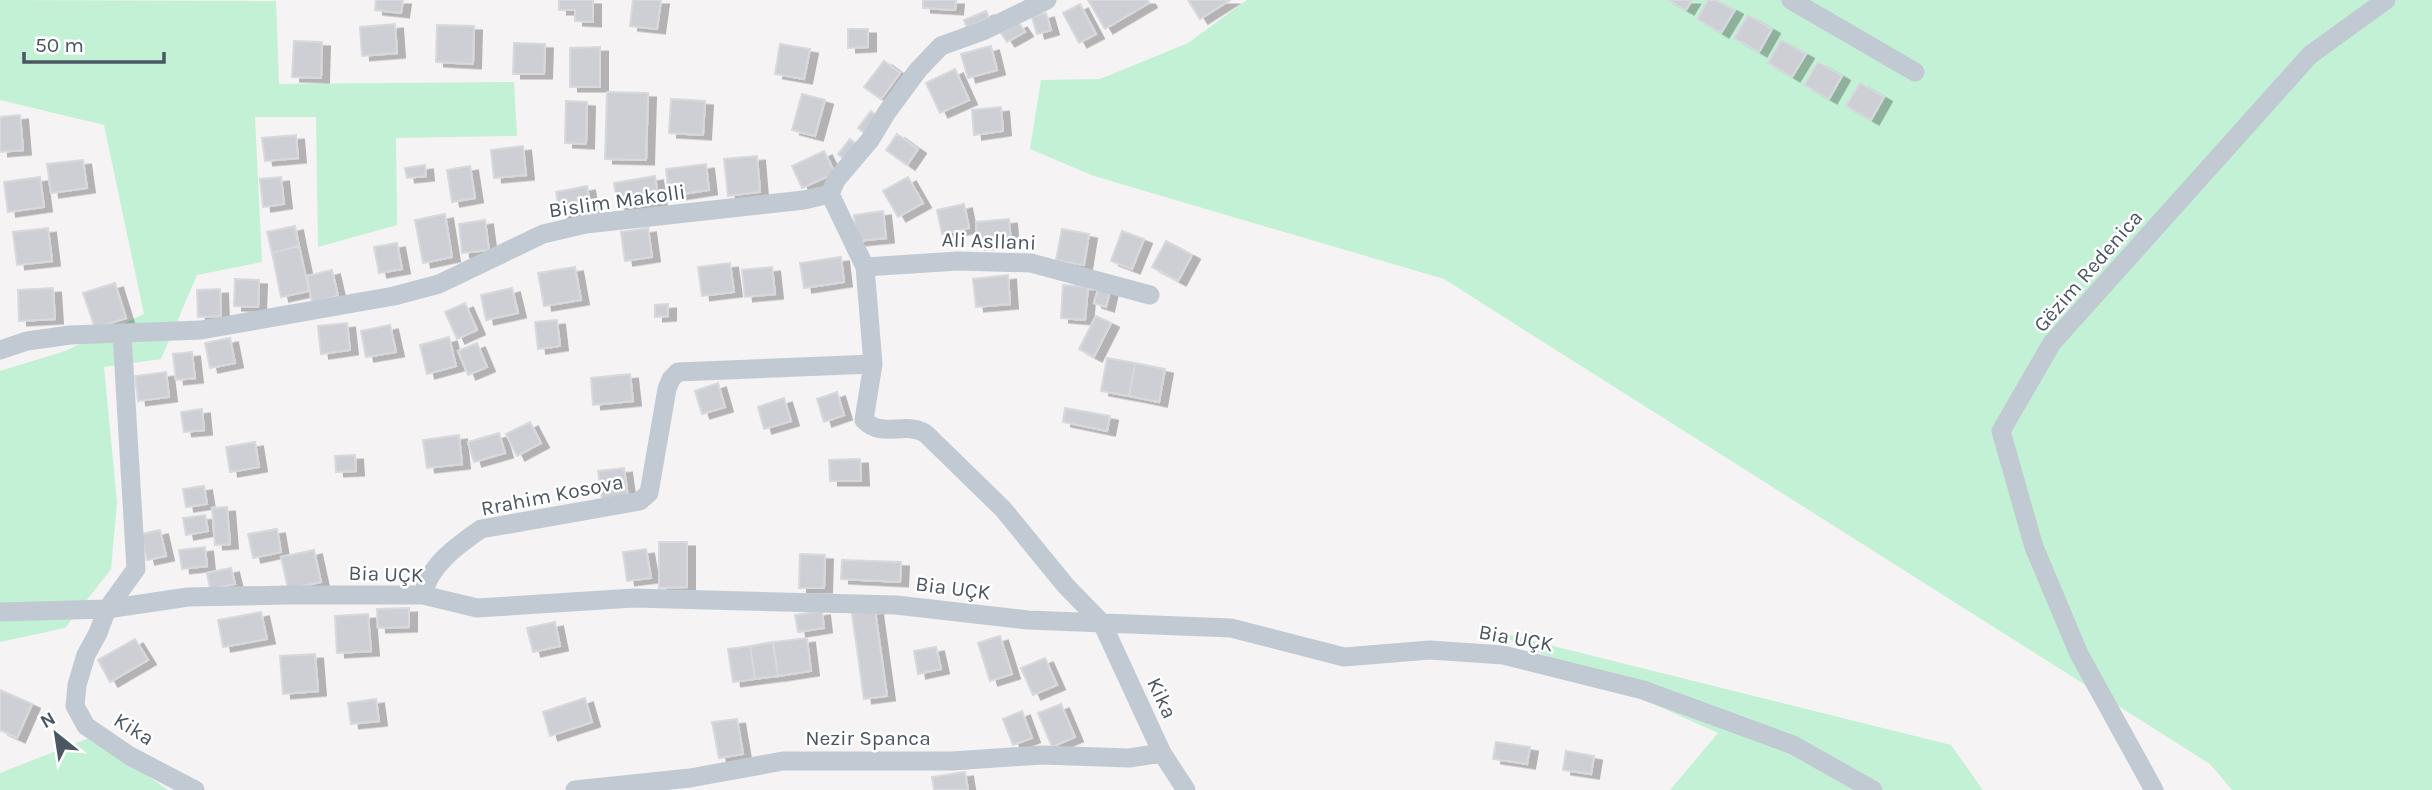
<svg xmlns="http://www.w3.org/2000/svg" width="2432" height="790" viewBox="0 0 2432 790" font-family="Karla,sans-serif">
<defs>
<filter id="shadow"><feDropShadow dx="8" dy="4.5" stdDeviation="0" flood-color="#0004"/></filter>
</defs>
<rect width="100%" height="100%" fill="#f5f3f3"/>
<path fill="#c3f1d5" d="M 0,0 L 276,1 L 279,84 L 514,82 L 517,136 L 396,138 L 397,225 L 318,247 L 316,117 L 255,117 L 262,262 L 197,275 L 161,359 L 104,367 L 117,502 L 111,569 L 65,628 L 0,642 L 0,371 L 65,351 L 144,314 L 104,125 L 0,100 Z
M 1247,0 L 2432,0 L 2432,790 L 2232,790 L 2210,764 L 1444,279 L 1094,176 L 1030,149 L 1041,80 L 1100,79 L 1188,43 Z
M 1489,630 L 1951,745 L 1983,790 L 1670,790 L 1718,733 Z
M 92,737 L 168,790 L 0,790 L 0,773 Z"/>
<path fill="#cdcfd5" stroke="#d7d9de" stroke-width="2" filter="url(#shadow)" d="M 376,0 L 403,0 L 401,13 L 375,10 Z
M 559,0 L 593,0 L 593,22 L 575,21 L 575,10 L 559,10 Z
M 633,0 L 661,0 L 657,29 L 630,26 Z
M 923,0 L 956,0 L 955,10 L 923,8 Z
M 1088,0 L 1147,0 L 1149,3 L 1105,29 Z
M 1188,0 L 1230,0 L 1200,19 Z
M 1668,0 L 1692,0 L 1686,10 Z
M 1708,0 L 1716,0 L 1735,10 L 1721,33 L 1697,19 Z
M 1080,4 L 1096,34 L 1079,43 L 1063,13 Z
M 986,11 L 989,18 L 967,27 L 964,20 Z
M 1046,13 L 1051,30 L 1037,34 L 1032,17 Z
M 1748,15 L 1772,29 L 1759,52 L 1734,38 Z
M 1019,23 L 1025,32 L 1007,42 L 1001,33 Z
M 395,24 L 397,53 L 362,56 L 360,27 Z
M 437,25 L 474,26 L 473,64 L 436,62 Z
M 848,29 L 868,29 L 868,47 L 848,48 Z
M 1781,40 L 1806,54 L 1792,77 L 1768,63 Z
M 294,41 L 322,42 L 321,78 L 292,77 Z
M 514,43 L 545,44 L 544,74 L 513,74 Z
M 780,44 L 810,49 L 804,79 L 775,74 Z
M 991,46 L 997,70 L 968,78 L 961,54 Z
M 600,47 L 600,87 L 570,87 L 570,48 Z
M 884,61 L 900,73 L 881,99 L 864,87 Z
M 1818,62 L 1842,76 L 1829,99 L 1804,85 Z
M 955,69 L 969,100 L 940,113 L 926,83 Z
M 1860,83 L 1884,97 L 1871,120 L 1846,106 Z
M 607,92 L 648,93 L 646,160 L 605,159 Z
M 802,94 L 825,100 L 815,136 L 792,130 Z
M 671,99 L 705,101 L 703,135 L 669,133 Z
M 566,101 L 587,102 L 586,144 L 565,143 Z
M 1001,107 L 1003,131 L 974,135 L 972,110 Z
M 871,111 L 877,116 L 864,133 L 858,128 Z
M 20,115 L 23,150 L 0,152 L 0,117 Z
M 897,134 L 918,149 L 907,165 L 886,150 Z
M 296,135 L 298,158 L 265,161 L 262,138 Z
M 850,139 L 857,145 L 845,160 L 838,154 Z
M 523,146 L 526,175 L 494,178 L 491,150 Z
M 824,151 L 835,173 L 802,188 L 792,166 Z
M 757,156 L 760,192 L 728,196 L 724,159 Z
M 83,160 L 87,188 L 51,193 L 47,164 Z
M 706,164 L 709,190 L 669,196 L 666,169 Z
M 425,165 L 426,176 L 407,178 L 405,168 Z
M 470,166 L 475,198 L 452,202 L 447,170 Z
M 655,176 L 659,202 L 618,208 L 614,183 Z
M 40,177 L 44,207 L 8,212 L 4,182 Z
M 281,177 L 284,204 L 263,207 L 260,179 Z
M 908,177 L 923,203 L 898,217 L 883,191 Z
M 587,186 L 591,210 L 560,215 L 556,192 Z
M 964,204 L 969,228 L 942,234 L 937,210 Z
M 883,211 L 886,238 L 857,241 L 854,215 Z
M 445,214 L 452,257 L 423,263 L 415,220 Z
M 1009,219 L 1011,243 L 977,245 L 976,222 Z
M 485,220 L 489,250 L 462,253 L 459,224 Z
M 295,226 L 299,246 L 272,253 L 267,232 Z
M 48,228 L 52,261 L 17,265 L 13,232 Z
M 648,228 L 652,257 L 625,261 L 621,232 Z
M 1062,229 L 1089,234 L 1084,265 L 1056,260 Z
M 1122,231 L 1144,239 L 1132,269 L 1111,261 Z
M 1166,241 L 1192,255 L 1178,281 L 1152,267 Z
M 397,243 L 402,269 L 379,273 L 374,247 Z
M 299,246 L 309,291 L 281,297 L 272,253 Z
M 841,257 L 844,282 L 804,288 L 800,263 Z
M 730,263 L 734,292 L 702,296 L 698,267 Z
M 575,267 L 581,300 L 544,306 L 538,273 Z
M 772,267 L 775,294 L 745,297 L 742,270 Z
M 332,270 L 338,296 L 312,302 L 307,276 Z
M 1008,275 L 1010,304 L 976,307 L 973,279 Z
M 235,279 L 259,280 L 258,307 L 234,306 Z
M 115,283 L 126,318 L 95,328 L 83,293 Z
M 1063,285 L 1088,287 L 1085,320 L 1061,318 Z
M 1099,287 L 1110,290 L 1106,307 L 1094,303 Z
M 53,288 L 55,319 L 19,321 L 18,290 Z
M 512,288 L 518,313 L 486,320 L 481,295 Z
M 220,289 L 221,316 L 198,317 L 197,290 Z
M 465,303 L 477,330 L 457,339 L 445,312 Z
M 668,304 L 668,316 L 655,317 L 655,305 Z
M 1096,316 L 1111,323 L 1094,357 L 1079,349 Z
M 557,320 L 560,346 L 538,349 L 535,322 Z
M 347,323 L 350,350 L 321,354 L 318,326 Z
M 390,325 L 396,352 L 366,357 L 361,331 Z
M 449,337 L 456,366 L 427,374 L 420,345 Z
M 230,338 L 235,363 L 210,368 L 205,343 Z
M 477,343 L 487,367 L 468,375 L 458,351 Z
M 192,352 L 195,378 L 176,380 L 173,354 Z
M 1107,358 L 1135,363 L 1129,396 L 1101,391 Z
M 1135,363 L 1165,369 L 1159,402 L 1129,396 Z
M 166,372 L 169,397 L 138,401 L 135,376 Z
M 630,374 L 633,401 L 593,405 L 591,378 Z
M 718,383 L 725,407 L 702,414 L 695,391 Z
M 837,392 L 844,415 L 824,422 L 817,399 Z
M 784,398 L 791,421 L 764,429 L 758,407 Z
M 1065,408 L 1110,416 L 1107,431 L 1063,422 Z
M 202,409 L 204,430 L 184,432 L 181,412 Z
M 530,422 L 541,443 L 517,456 L 506,434 Z
M 499,433 L 505,453 L 474,462 L 468,442 Z
M 459,435 L 462,464 L 427,468 L 423,440 Z
M 255,442 L 259,467 L 230,472 L 226,447 Z
M 355,455 L 356,471 L 336,472 L 335,456 Z
M 860,459 L 861,481 L 830,481 L 829,460 Z
M 624,468 L 628,497 L 602,500 L 598,471 Z
M 204,486 L 207,504 L 186,507 L 183,489 Z
M 227,507 L 230,544 L 215,545 L 212,508 Z
M 205,515 L 208,531 L 186,535 L 183,518 Z
M 277,529 L 281,552 L 253,558 L 248,534 Z
M 160,530 L 166,556 L 147,560 L 141,534 Z
M 659,542 L 687,542 L 687,587 L 659,588 Z
M 205,547 L 207,566 L 182,569 L 179,550 Z
M 646,549 L 651,578 L 627,581 L 623,552 Z
M 314,550 L 321,582 L 288,589 L 281,557 Z
M 800,554 L 825,555 L 824,588 L 799,588 Z
M 842,560 L 901,562 L 900,582 L 841,579 Z
M 231,568 L 235,584 L 210,589 L 207,573 Z
M 409,608 L 409,627 L 378,628 L 377,609 Z
M 875,610 L 887,696 L 864,699 L 852,614 Z
M 822,611 L 824,628 L 798,632 L 795,615 Z
M 261,612 L 267,639 L 223,647 L 218,620 Z
M 368,614 L 371,651 L 337,653 L 335,616 Z
M 555,622 L 560,646 L 533,652 L 527,628 Z
M 1000,636 L 1012,674 L 990,681 L 978,643 Z
M 807,638 L 811,671 L 778,676 L 773,642 Z
M 135,639 L 148,660 L 110,682 L 98,660 Z
M 773,642 L 778,676 L 755,679 L 750,646 Z
M 750,646 L 755,679 L 733,682 L 728,649 Z
M 936,647 L 941,669 L 918,674 L 914,651 Z
M 315,654 L 318,691 L 283,694 L 280,656 Z
M 1045,658 L 1057,685 L 1033,695 L 1021,668 Z
M 0,690 L 32,704 L 17,738 L 0,730 Z
M 585,698 L 592,722 L 550,736 L 543,712 Z
M 376,699 L 379,721 L 351,724 L 348,703 Z
M 1061,704 L 1075,737 L 1052,747 L 1038,713 Z
M 1022,711 L 1032,738 L 1013,745 L 1003,719 Z
M 737,719 L 743,754 L 719,758 L 712,722 Z
M 1496,742 L 1530,747 L 1527,764 L 1493,759 Z
M 1566,751 L 1594,756 L 1591,774 L 1563,770 Z
M 965,772 L 968,790 L 934,790 L 932,777 Z"/>
<g fill="none" stroke-linecap="round" stroke-linejoin="round">
<path stroke="#c1cad2" stroke-width="19" d="M 1791,0 L 1915,72
M 830,194 L 865,267 L 873,364 L 864,420 C 883,439 903,421 925,433 L 1003,509 L 1066,586 L 1102,623 L 1162,753 L 1186,790
M 865,267 L 958,261 L 1031,263 L 1150,295
M 122,334 L 136,569 L 107,609 L 98,633 L 86,655 L 77,685 L 75,706 L 86,726 L 130,756 L 195,790
M 0,350 L 27,341 L 70,335 L 201,330 L 394,296 L 439,284 L 543,234 L 586,224 L 804,200 L 830,194 L 836,180 L 870,140 L 887,112 L 918,70 L 941,46 L 985,30 L 1047,0
M 423,595 C 428,566 458,545 481,529 L 640,501 L 649,493 L 667,389 L 671,379 L 678,372 L 873,364
M 0,612 L 107,609 L 188,597 L 287,595 L 423,595 L 477,608 L 634,598 L 896,605 L 1028,620 L 1231,628 L 1344,657 L 1430,650 L 1503,655 L 1643,690 L 1793,745 L 1873,790
M 575,790 L 690,778 L 783,761 L 952,761 L 1042,755 L 1129,758 L 1162,753
M 2154,790 L 2079,654 L 2034,547 L 2001,431 L 2052,343 L 2310,55 L 2386,0"/>
</g>
<g text-anchor="middle" dominant-baseline="central" stroke-width="5" stroke-linejoin="round" paint-order="stroke">
<g font-size="21" fill="#4a5661" stroke="#fff">
<text transform="translate(617 201) rotate(-8)">Bislim Makolli</text>
<text transform="translate(989 241) rotate(2)">Ali Asllani</text>
<text transform="translate(2088 271) rotate(-49)">Gëzim Redenica</text>
<text transform="translate(552 495) rotate(-11)">Rrahim Kosova</text>
<text transform="translate(386 574) rotate(2)">Bia UÇK</text>
<text transform="translate(953 588) rotate(7)">Bia UÇK</text>
<text transform="translate(1516 638) rotate(10)">Bia UÇK</text>
<text transform="translate(1162 698) rotate(65)">Kika</text>
<text transform="translate(134 729) rotate(32)">Kika</text>
<text x="868" y="738">Nezir Spanca</text>
</g>
</g>
<g transform="translate(56 734) rotate(330)" stroke="#ffffff" stroke-width="5" paint-order="stroke">
<path d="M0-5L12 26L0 18L-12 26Z" fill="#4a5661"/>
<text y="-10" font-size="19" font-weight="bold" text-anchor="middle" fill="#4a5661">N</text>
</g>
<path d="M24 52v10h140v-10" fill="none" stroke="#4a5661" stroke-width="3.5"/>
<text x="35" y="52" font-size="21" fill="#4a5661" stroke="#ffffff" stroke-width="5" paint-order="stroke">50 m</text>
</svg>
